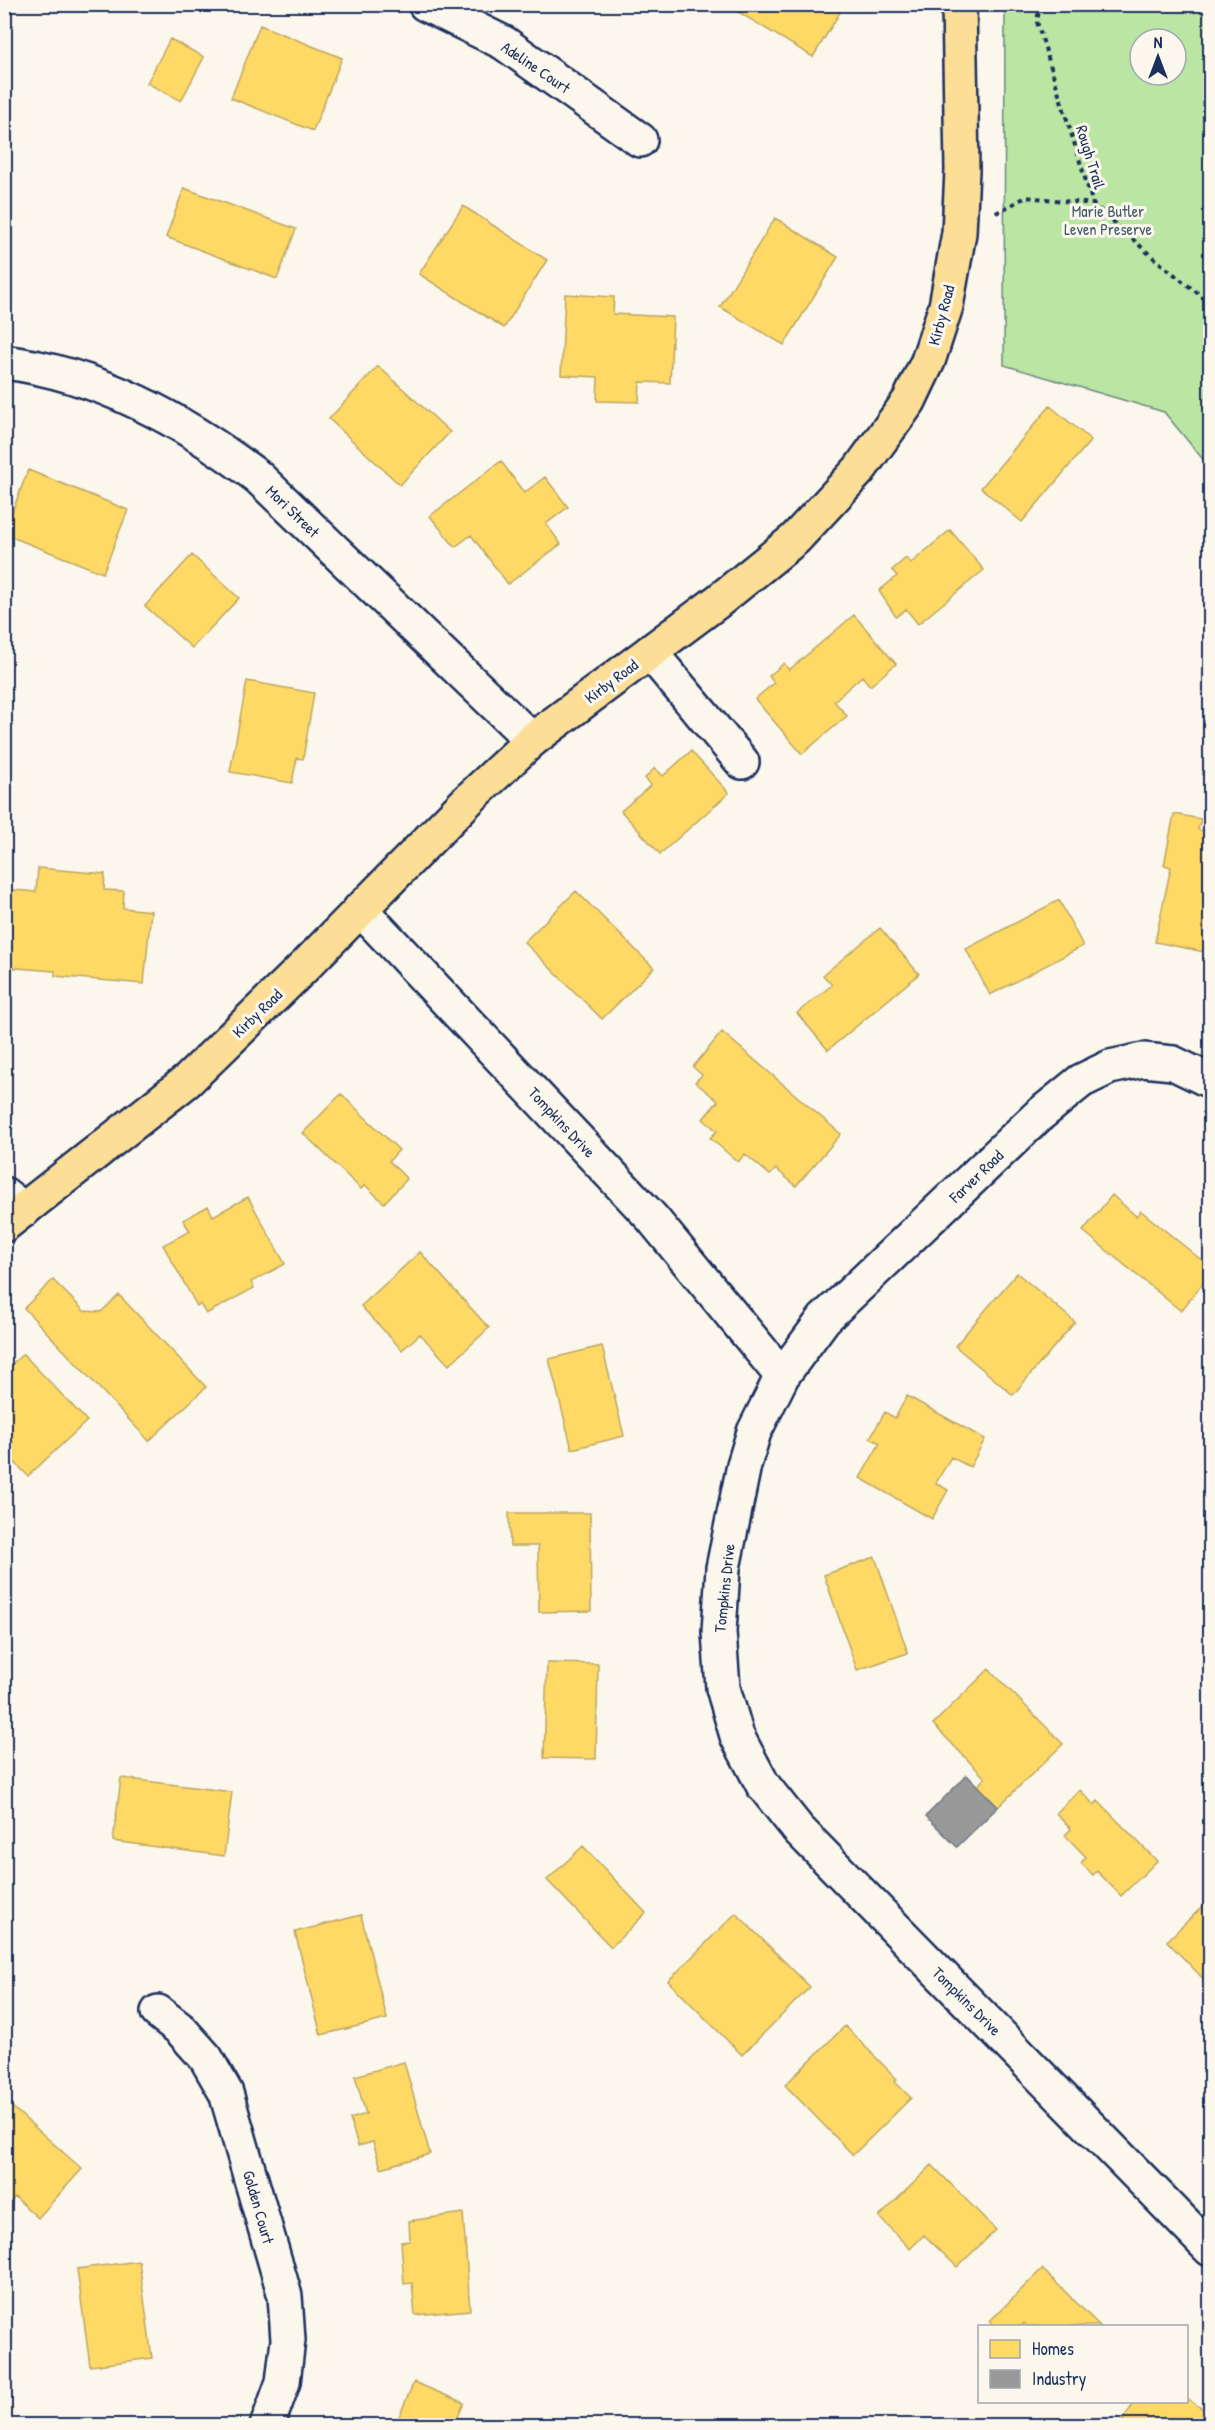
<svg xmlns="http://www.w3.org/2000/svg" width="1215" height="2430" viewBox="0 0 1215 2430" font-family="'Patrick Hand',sans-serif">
<rect width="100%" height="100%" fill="#fbf7ec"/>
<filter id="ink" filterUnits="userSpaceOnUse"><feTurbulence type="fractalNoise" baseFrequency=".0167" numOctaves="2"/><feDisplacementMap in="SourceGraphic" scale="12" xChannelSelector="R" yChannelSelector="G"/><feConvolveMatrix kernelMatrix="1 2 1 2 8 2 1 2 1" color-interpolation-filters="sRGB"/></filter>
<g filter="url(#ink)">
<path fill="#bbe5a2" stroke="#6b8a80" stroke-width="1.5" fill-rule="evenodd" d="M 1005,5 L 1210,5 L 1210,468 L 1164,412 L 1004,365 ZM 1140,39 L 1176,39 L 1176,75 L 1140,75 Z"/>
<path fill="#ffd966" stroke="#bba664" stroke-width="1.5" d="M 725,4 L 845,4 L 813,57 Z
M 260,25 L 342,58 L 313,131 L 231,98 Z
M 170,39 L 204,57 L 181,101 L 147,83 Z
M 184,188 L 296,229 L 277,279 L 166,237 Z
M 463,206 L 547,260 L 504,328 L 419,274 Z
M 775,218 L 838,257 L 784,345 L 720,307 Z
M 565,294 L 614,297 L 613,314 L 673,317 L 670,383 L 640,382 L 639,402 L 597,401 L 598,377 L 561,375 Z
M 378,366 L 450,432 L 400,485 L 329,419 Z
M 1050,406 L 1091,440 L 1022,522 L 981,488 Z
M 501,461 L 524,493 L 545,477 L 568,507 L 546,524 L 561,544 L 508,584 L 471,535 L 455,547 L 430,516 Z
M 28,470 L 128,510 L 103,573 L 4,534 Z
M 950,530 L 984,570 L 918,624 L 906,609 L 896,617 L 879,591 L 897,576 L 892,570 L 906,558 L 911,563 Z
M 192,555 L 239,598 L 192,648 L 145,606 Z
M 854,615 L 896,664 L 870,686 L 862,676 L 834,701 L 847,716 L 802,754 L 755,699 L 774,683 L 769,676 L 784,663 L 789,670 Z
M 247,681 L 314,693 L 303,759 L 297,758 L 292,783 L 230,772 Z
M 691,751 L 729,793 L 660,854 L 621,811 L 651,785 L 645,778 L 655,768 L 663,776 Z
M 1174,814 L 1201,819 L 1198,830 L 1210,832 L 1210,953 L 1155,942 L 1171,867 L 1164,865 Z
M 38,868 L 105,874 L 104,890 L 124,891 L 123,908 L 151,911 L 144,984 L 55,976 L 55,971 L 4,967 L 5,889 L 36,892 Z
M 576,891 L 654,968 L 602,1019 L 524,942 Z
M 1059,900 L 1083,946 L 990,995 L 966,949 Z
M 880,928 L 919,974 L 828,1050 L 797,1013 L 832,985 L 823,975 Z
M 722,1032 L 841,1134 L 796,1186 L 776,1169 L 770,1175 L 745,1154 L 738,1162 L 710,1138 L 717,1131 L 703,1119 L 718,1101 L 695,1082 L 702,1075 L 693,1067 Z
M 341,1094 L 399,1150 L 389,1161 L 407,1179 L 384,1203 L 365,1185 L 361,1189 L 303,1133 Z
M 1112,1195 L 1136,1216 L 1141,1211 L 1210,1267 L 1210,1274 L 1181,1311 L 1083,1231 Z
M 248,1197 L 285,1264 L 251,1282 L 254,1288 L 206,1314 L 200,1304 L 197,1306 L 163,1245 L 190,1231 L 183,1220 L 208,1206 L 213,1216 Z
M 420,1252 L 489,1328 L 449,1365 L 420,1334 L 402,1350 L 361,1306 Z
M 1017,1273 L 1075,1322 L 1013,1395 L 955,1346 Z
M 53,1280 L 84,1311 L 101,1312 L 119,1295 L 206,1387 L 149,1441 L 24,1308 Z
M 602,1346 L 624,1436 L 572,1449 L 549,1359 Z
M 23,1354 L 87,1421 L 28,1476 L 4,1451 L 4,1371 Z
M 907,1396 L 985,1439 L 970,1467 L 951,1457 L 936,1483 L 948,1490 L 932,1519 L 860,1478 L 880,1443 L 870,1438 L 885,1412 L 895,1418 Z
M 509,1513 L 590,1513 L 591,1611 L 539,1612 L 538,1546 L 510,1546 Z
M 875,1557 L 908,1653 L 857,1670 L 824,1575 Z
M 547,1663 L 598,1664 L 596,1759 L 544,1758 Z
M 989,1669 L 1063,1744 L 998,1807 L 977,1786 L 985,1778 L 933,1724 Z
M 121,1778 L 232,1792 L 224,1856 L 113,1841 Z
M 1080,1790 L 1094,1805 L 1098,1801 L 1157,1861 L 1121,1896 L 1097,1871 L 1093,1875 L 1081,1863 L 1086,1857 L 1065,1835 L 1071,1829 L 1056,1813 Z
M 583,1846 L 646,1913 L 611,1947 L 547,1880 Z
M 1206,1903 L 1210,1907 L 1210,1986 L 1167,1941 Z
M 736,1913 L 810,1987 L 742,2055 L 668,1981 Z
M 361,1915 L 387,2019 L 321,2035 L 295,1932 Z
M 845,2026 L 897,2079 L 895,2082 L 911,2098 L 853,2155 L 785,2085 Z
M 404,2062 L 430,2154 L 381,2168 L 373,2142 L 358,2146 L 350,2119 L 366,2114 L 355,2076 Z
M 11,2106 L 82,2169 L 38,2218 L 15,2197 L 4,2209 L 4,2113 Z
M 932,2165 L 996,2230 L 957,2267 L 924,2235 L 910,2249 L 879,2217 Z
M 463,2213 L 470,2310 L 415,2315 L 412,2283 L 404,2284 L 401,2242 L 410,2241 L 409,2221 Z
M 139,2261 L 152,2358 L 90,2366 L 77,2269 Z
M 1042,2269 L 1100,2326 L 1027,2326 L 1024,2323 L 1021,2326 L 996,2326 L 990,2321 Z
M 414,2382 L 464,2403 L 454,2426 L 395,2426 Z
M 1186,2398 L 1210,2414 L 1210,2426 L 1130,2426 L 1122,2420 L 1135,2402 L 1186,2402 Z"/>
<path fill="#999" stroke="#737987" stroke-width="1.5" d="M 967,1775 L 998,1807 L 957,1847 L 926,1816 Z"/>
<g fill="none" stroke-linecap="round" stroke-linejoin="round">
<g stroke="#1b2f5e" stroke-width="38">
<path id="minor" d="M 425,4 L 504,43 L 640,140
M 4,362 C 99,374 183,420 258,477 L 532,740
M 650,652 L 742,762
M 360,909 L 652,1218 L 782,1376
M 1210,1081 L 1173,1063 L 1143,1060 L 1110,1067 L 1081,1081 L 1038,1116 L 824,1319 L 782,1376 L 754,1432 L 744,1465 L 723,1568 L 719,1632 L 723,1688 L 737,1736 L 763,1785 L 798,1829 L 1210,2249
M 4,1194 L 24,1210
M 158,2012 L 180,2029 L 206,2058 L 226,2093 L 285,2296 L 288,2340 L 283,2382 L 267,2426"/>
</g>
<g stroke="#1b2f5e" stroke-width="38">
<path id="major" d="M 4,1225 L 187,1081 L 303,968 L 469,799 L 532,740 L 717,602 L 795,539 L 859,470 L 909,401 L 928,361 L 946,306 L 959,233 L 962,170 L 959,4"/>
</g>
<path stroke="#1b2f5e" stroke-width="4" stroke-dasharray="4.5 4.5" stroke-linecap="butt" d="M 1040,4 L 1037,22 L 1093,204 L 1155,259 L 1210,303
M 996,213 L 1026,197 L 1093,204"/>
<use href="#minor" stroke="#fbf7ec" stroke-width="33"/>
<use href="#major" stroke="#fcde96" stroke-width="33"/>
</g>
</g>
<g text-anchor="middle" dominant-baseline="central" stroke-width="6" stroke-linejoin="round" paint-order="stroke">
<g font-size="16" fill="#1b2f5e" stroke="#fbf7ec">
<text transform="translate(536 67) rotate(34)">Adeline Court</text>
<text transform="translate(1091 157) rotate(73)">Rough Trail</text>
<text transform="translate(941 315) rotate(-75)">Kirby Road</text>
<text transform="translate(293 511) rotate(44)">Mori Street</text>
<text transform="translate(611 681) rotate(-37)">Kirby Road</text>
<text transform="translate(257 1013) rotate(-44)">Kirby Road</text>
<text transform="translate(562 1122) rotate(47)">Tompkins Drive</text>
<text transform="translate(976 1176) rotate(-44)">Farver Road</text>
<text transform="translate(724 1588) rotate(-84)">Tompkins Drive</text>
<text transform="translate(967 2001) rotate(45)">Tompkins Drive</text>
<text transform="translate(259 2207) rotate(74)">Golden Court</text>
</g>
<g font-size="16" fill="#435c6f" stroke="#fbf7ec">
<text x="1108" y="211">Marie Butler<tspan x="1108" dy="18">Leven Preserve</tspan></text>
</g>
</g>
<rect width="1215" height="2430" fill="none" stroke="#fbf7ec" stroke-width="24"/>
<rect x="12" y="12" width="1191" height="2406" fill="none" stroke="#1b2f5e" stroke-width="2" filter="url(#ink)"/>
<rect x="978" y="2325" width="210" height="78" fill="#fbf7ec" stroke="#a1a7b3" stroke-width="1.5"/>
<rect x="990" y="2340" width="30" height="18" fill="#ffd966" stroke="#a1a7b3" stroke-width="1.5"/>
<text x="1032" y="2355" font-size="18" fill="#1b2f5e">Homes</text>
<rect x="990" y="2370" width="30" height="18" fill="#999999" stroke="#a1a7b3" stroke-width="1.5"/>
<text x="1032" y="2385" font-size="18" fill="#1b2f5e">Industry</text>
<g transform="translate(1158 57)"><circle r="28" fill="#fbf7ec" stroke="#a1a7b3" stroke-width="1.5"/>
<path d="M0-4.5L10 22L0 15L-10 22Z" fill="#1b2f5e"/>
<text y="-9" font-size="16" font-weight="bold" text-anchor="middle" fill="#1b2f5e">N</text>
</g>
</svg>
